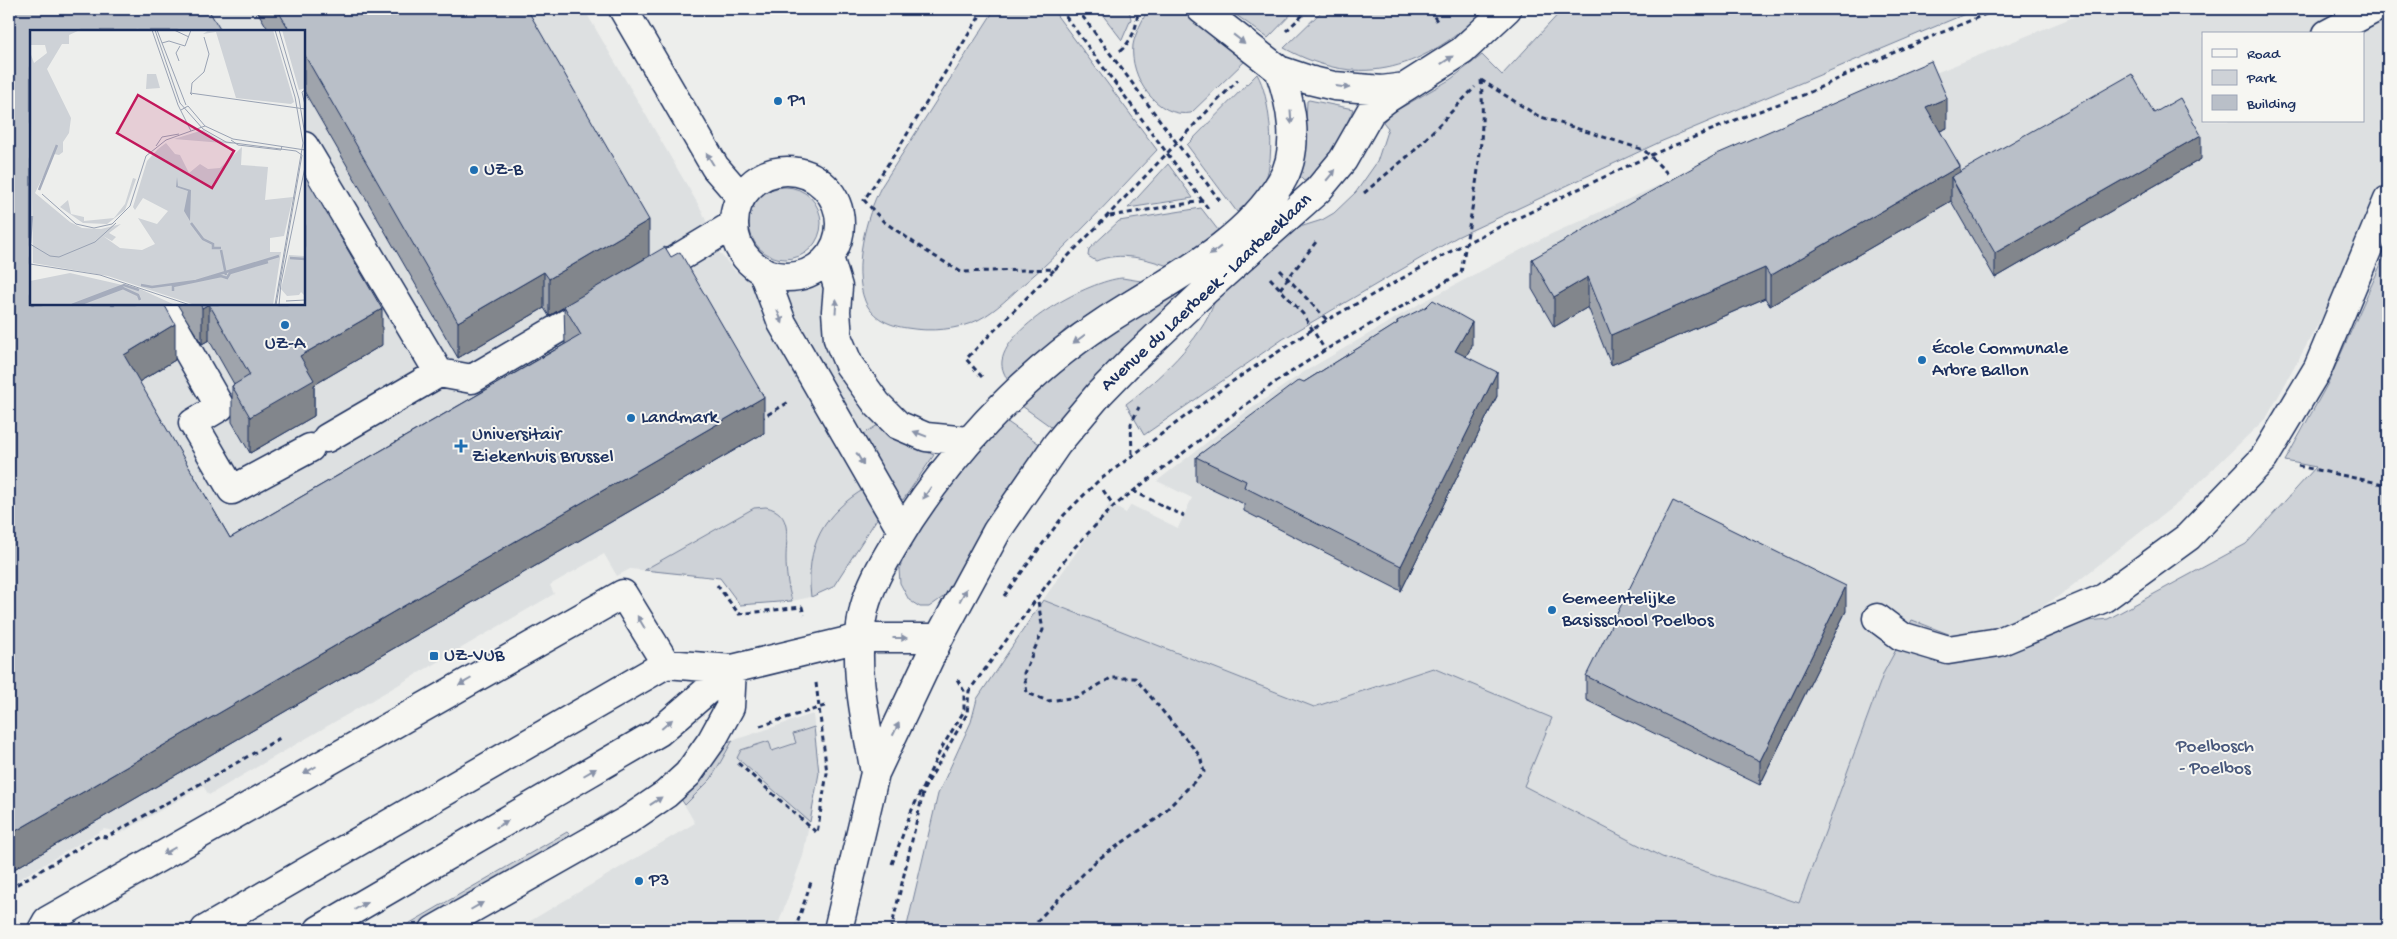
<svg xmlns="http://www.w3.org/2000/svg" width="2397" height="939" viewBox="0 0 2397 939" font-family="'Gochi Hand',sans-serif">
<rect width="100%" height="100%" fill="#edeeec"/>
<filter id="ink" filterUnits="userSpaceOnUse"><feTurbulence type="fractalNoise" baseFrequency=".02" numOctaves="2"/><feDisplacementMap in="SourceGraphic" scale="10" xChannelSelector="R" yChannelSelector="G"/><feConvolveMatrix kernelMatrix="1 2 1 2 8 2 1 2 1" color-interpolation-filters="sRGB"/></filter>
<g filter="url(#ink)">
<path fill="#dde0e1" fill-rule="evenodd" d="M 9,9 L 584,9 L 702,211 L 719,252 L 735,271 L 759,285 L 786,288 L 822,286 L 824,325 L 831,359 L 856,396 L 874,422 L 890,436 L 934,455 L 903,500 L 880,514 L 833,587 L 811,597 L 792,601 L 740,605 L 720,578 L 630,569 L 617,576 L 604,554 L 550,585 L 554,594 L 209,795 L 203,786 L 121,833 L 104,829 L 9,885 ZM 31,31 L 304,31 L 304,304 L 31,304 Z
M 2093,9 L 2388,9 L 2388,165 L 2344,277 L 2267,417 L 2179,502 L 2059,596 L 2022,619 L 1981,630 L 1951,635 L 1912,620 L 1884,672 L 1799,903 L 1662,857 L 1524,786 L 1433,668 L 1314,707 L 1043,600 L 1110,504 L 1126,513 L 1131,505 L 1178,528 L 1192,498 L 1157,481 L 1246,412 L 1304,372 L 1421,303 L 1547,236 L 1655,187 ZM 2203,34 L 2363,34 L 2363,121 L 2203,121 Z
M 813,714 L 819,773 L 803,856 L 776,930 L 515,930 L 695,823 L 681,799 L 703,778 L 725,743 Z"/>
<path fill="#ced2d7" stroke="#74809a" d="M 995,9 L 1052,9 L 1157,150 C 1114,195 1073,242 1026,282 C 1011,295 996,311 978,320 C 958,330 930,332 907,328 C 890,326 872,318 865,301 C 852,269 866,216 881,187 Z
M 1098,9 L 1129,9 L 1131,19 L 1122,40 Z
M 1148,9 L 1182,9 L 1233,47 L 1246,60 L 1191,113 C 1157,119 1129,77 1133,45 C 1135,33 1143,20 1148,9 Z
M 1228,9 L 1296,9 L 1268,38 Z
M 1324,9 L 1487,9 C 1425,67 1364,92 1284,48 Z
M 1563,9 L 1977,9 L 1660,142 L 1457,237 L 1283,339 L 1144,435 L 1126,404 C 1157,381 1202,339 1214,303 L 1213,301 L 1297,224 L 1300,227 L 1322,220 L 1334,213 L 1356,192 L 1377,162 L 1388,128 L 1383,122 L 1392,113 L 1451,79 L 1482,55 L 1502,75 Z
M 1257,74 C 1270,95 1276,158 1265,180 C 1259,194 1249,202 1237,212 L 1187,145 Z
M 1309,100 L 1353,109 C 1345,131 1326,171 1304,181 L 1300,177 L 1304,159 L 1307,101 Z
M 1168,164 L 1193,198 L 1128,208 Z
M749 223a36 36 0 1 1 72 0a36 36 0 1 1-72 0Z
M 1201,208 L 1218,230 L 1191,255 L 1171,267 C 1148,259 1120,251 1096,261 L 1088,256 L 1089,249 L 1119,221 Z
M 2388,248 L 2388,930 L 906,930 L 938,794 L 971,722 L 977,699 L 1043,600 L 1314,707 L 1433,668 L 1552,718 L 1524,786 L 1662,857 L 1799,903 L 1884,672 L 1912,620 L 1951,635 L 2108,619 L 2246,544 L 2316,467 L 2285,461 L 2328,383 Z
M 1122,278 L 1141,281 L 1065,330 L 1009,383 C 1005,375 1001,369 1002,361 C 1007,325 1089,281 1122,278 Z
M 1174,295 L 1176,299 L 1141,333 L 1054,429 L 1022,406 L 1044,383 L 1099,340 Z
M 1006,421 L 1041,445 L 977,541 L 946,595 L 929,607 L 920,607 L 909,600 L 900,583 L 899,569 L 911,541 L 961,468 Z
M 878,425 L 890,436 L 934,455 L 903,500 L 895,495 L 860,436 Z
M 866,488 L 880,514 L 833,587 L 811,597 C 805,547 823,513 866,488 Z
M 766,507 C 793,513 786,537 786,559 C 786,573 788,587 792,601 L 740,605 L 720,578 L 644,570 L 754,508 Z
M 814,727 L 819,773 L 810,822 L 737,758 L 741,750 L 769,741 L 772,751 L 796,743 L 793,734 Z
M 733,740 L 711,779 L 685,805 L 681,799 L 703,778 L 725,743 Z
M 611,811 L 613,815 L 414,930 L 398,930 L 567,832 L 571,836 Z"/>
<g fill="none" stroke-linecap="round" stroke-linejoin="round">
<g stroke="#1b2f5e" stroke-width="31">
<path id="minor" d="M 623,9 L 715,167 L 741,197
M 1201,9 L 1279,70 L 1309,80 L 1334,86 L 1382,90 L 1405,87
M 2327,34 L 2374,9
M 304,146 L 439,373 L 472,379 L 595,307
M734 224a53 53 0 1 1 106 0a53 53 0 1 1-106 0Z
M 829,257 L 838,287 L 836,311 L 838,339 L 849,365 L 877,404 L 898,425 L 926,437 L 968,441
M 763,272 L 782,323 L 902,531
M 650,275 L 733,225
M 161,304 L 220,407 L 193,423 L 232,490 L 310,448
M 327,438 L 439,373
M 1877,618 L 1901,636 L 1948,650 L 1999,642 L 2104,598 L 2188,537 L 2264,458 L 2318,368 L 2388,200
M 875,773 C 866,720 851,664 864,609 C 870,586 882,565 894,545 C 943,461 1022,375 1104,322 C 1166,281 1240,249 1281,182 C 1301,149 1291,103 1279,70
M 42,930 L 47,921 L 623,594 L 666,664
M 205,930 L 666,664 L 732,669 L 860,638 L 939,638
M 319,930 L 659,732 L 732,669
M 434,930 L 628,820 L 666,794 L 688,774 L 712,740 L 730,707 L 732,669
M 838,930 L 875,773 L 939,638 L 997,531 L 1057,444 L 1099,394 L 1131,361 L 1205,291 L 1318,190 L 1343,160 L 1371,111 L 1388,98 L 1462,51 L 1507,9"/>
</g>
<path stroke="#1b2f5e" stroke-width="3" stroke-dasharray="5 4" stroke-linecap="butt" d="M 984,9 L 898,149 L 864,200 L 883,221 L 926,251 L 961,272 L 1055,269 C 1118,207 1176,142 1238,80
M 1060,9 L 1210,211
M 1077,9 L 1220,201
M 1429,9 L 1439,24
M 1286,31 L 1309,9
M 1120,51 C 1132,41 1139,24 1137,9
M 1481,80 L 1538,116 L 1644,150 L 1668,174
M 1364,193 L 1414,151 L 1475,87
M 1110,216 L 1203,201
M 1280,270 L 1327,320
M 1270,278 L 1303,314 L 1325,350
M 1280,289 L 1316,242
M 982,377 L 966,359 L 1055,269
M 760,419 L 789,402
M 1132,454 L 1131,424 L 1139,407
M 2298,466 L 2388,485
M 1103,490 L 1114,506
M 1133,491 L 1184,516
M 717,585 L 739,614 L 802,607 L 804,615
M 1004,596 L 1064,515 L 1097,482 L 1230,383 L 1327,320 L 1466,243 L 1570,193 L 1651,155 L 1743,117 L 1806,94 L 1897,51 L 1998,9
M 760,726 L 828,705
M 738,763 L 817,833 L 827,773 L 816,683
M 892,864 L 911,812 L 941,749 L 964,711 L 964,691 L 957,679
M 9,889 L 99,836 L 107,837 L 280,738
M 161,930 L 170,925
M 795,930 L 812,879
M 891,930 L 924,789 L 967,714 L 969,691 L 1073,549 L 1114,506 L 1274,383 L 1325,350 L 1461,273 C 1471,210 1487,144 1481,80
M 1033,930 L 1038,920 L 1097,860 L 1159,817 L 1204,772 L 1200,756 L 1135,678 L 1111,678 L 1078,697 L 1048,701 L 1027,693 L 1024,673 L 1043,630 L 1037,596"/>
<use href="#minor" stroke="#f6f6f2" stroke-width="28"/>
</g>
<path fill="#9fa4ac" stroke="#1b2f5e" d="M 9,9 L 31,31 L 175,360 L 139,382 L 230,538 L 565,344 L 564,306 L 549,316 L 544,308 L 458,358 L 304,91 L 304,31 L 269,31 L 256,9 L 527,9 L 649,256 L 764,433 L 9,872 Z
M 2154,113 L 2201,159 L 1995,278 L 1951,201 L 1770,306 L 1765,298 L 1611,365 L 1588,307 L 1554,327 L 1532,289 L 1532,259 L 1947,128 L 1940,131 L 1960,172 Z
M 177,304 L 304,304 L 382,345 L 314,385 L 314,416 L 250,453 L 232,422 L 232,386 L 234,384 L 209,340 L 202,344 Z
M 1397,321 L 1472,346 L 1466,356 L 1497,396 L 1401,591 L 1244,511 L 1244,504 L 1196,481 L 1196,457 L 1304,382 L 1397,324 Z
M 1846,611 L 1760,785 L 1586,700 L 1586,676 Z"/>
<path fill="#82868c" stroke="#1b2f5e" d="M 1947,98 L 1947,128 L 1926,137 L 1926,107 Z
M 2201,135 L 2201,159 L 1995,278 L 1995,253 Z
M 1960,166 L 1960,194 L 1951,177 L 1951,201 L 1770,306 L 1770,276 Z
M 649,220 L 649,256 L 549,316 L 549,279 Z
M 1765,268 L 1765,298 L 1611,365 L 1611,335 Z
M 544,272 L 544,308 L 458,358 L 458,322 Z
M 1588,277 L 1588,307 L 1554,327 L 1554,297 Z
M 209,304 L 209,340 L 202,344 L 202,308 Z
M 382,309 L 382,345 L 314,385 L 314,416 L 250,453 L 250,417 L 300,356 Z
M 1472,322 L 1472,346 L 1455,375 L 1455,351 Z
M 175,324 L 175,360 L 124,391 L 124,355 Z
M 1497,372 L 1497,396 L 1401,591 L 1401,566 Z
M 764,397 L 764,433 L 9,872 L 9,835 Z
M 1846,586 L 1846,611 L 1760,785 L 1760,761 Z"/>
<path fill="#b9bfc8" stroke="#1b2f5e" d="M 9,9 L 208,9 L 221,31 L 31,31 L 31,304 L 164,304 L 175,324 L 124,355 L 230,538 L 581,335 L 564,306 L 665,247 L 671,257 L 680,252 L 764,397 L 9,835 Z
M 277,9 L 527,9 L 649,220 L 549,279 L 544,272 L 458,322 L 304,54 L 304,31 L 290,31 Z
M 1931,61 L 1947,98 L 1926,107 L 1960,166 L 1770,276 L 1765,268 L 1611,335 L 1588,277 L 1554,297 L 1532,259 L 1717,154 Z
M 2132,74 L 2154,113 L 2180,98 L 2201,135 L 1995,253 L 1951,177 Z
M 304,174 L 382,309 L 300,356 L 314,380 L 250,417 L 232,386 L 250,375 L 209,304 L 202,308 L 200,304 L 304,304 Z
M 1433,300 L 1472,322 L 1455,351 L 1497,372 L 1401,566 L 1244,487 L 1246,481 L 1196,457 L 1299,380 L 1304,382 L 1398,323 L 1397,321 L 1426,307 Z
M 1673,501 L 1846,586 L 1760,761 L 1586,676 Z"/>
<defs><path id="oneway-solid" d="M-6-.8H1V-3.2L6.5 0L1 3.2V.8H-6Z" transform="scale(1.25)"/></defs>
<g fill="#8892a8">
<use href="#oneway-solid" transform="translate(1239 39) rotate(38)"/>
<use href="#oneway-solid" transform="translate(1447 60) rotate(-33)"/>
<use href="#oneway-solid" transform="translate(1343 87) rotate(7)"/>
<use href="#oneway-solid" transform="translate(1291 117) rotate(86)"/>
<use href="#oneway-solid" transform="translate(710 159) rotate(-121)"/>
<use href="#oneway-solid" transform="translate(1331 175) rotate(-50)"/>
<use href="#oneway-solid" transform="translate(1215 251) rotate(142)"/>
<use href="#oneway-solid" transform="translate(836 306) rotate(-86)"/>
<use href="#oneway-solid" transform="translate(780 317) rotate(68)"/>
<use href="#oneway-solid" transform="translate(1079 339) rotate(144)"/>
<use href="#oneway-solid" transform="translate(920 434) rotate(-159)"/>
<use href="#oneway-solid" transform="translate(860 459) rotate(60)"/>
<use href="#oneway-solid" transform="translate(927 493) rotate(124)"/>
<use href="#oneway-solid" transform="translate(963 595) rotate(-62)"/>
<use href="#oneway-solid" transform="translate(641 622) rotate(-121)"/>
<use href="#oneway-solid" transform="translate(900 638)"/>
<use href="#oneway-solid" transform="translate(465 682) rotate(150)"/>
<use href="#oneway-solid" transform="translate(667 724) rotate(-41)"/>
<use href="#oneway-solid" transform="translate(896 729) rotate(-64)"/>
<use href="#oneway-solid" transform="translate(310 770) rotate(150)"/>
<use href="#oneway-solid" transform="translate(590 772) rotate(-30)"/>
<use href="#oneway-solid" transform="translate(656 801) rotate(-34)"/>
<use href="#oneway-solid" transform="translate(502 824) rotate(-30)"/>
<use href="#oneway-solid" transform="translate(169 851) rotate(150)"/>
<use href="#oneway-solid" transform="translate(361 906) rotate(-30)"/>
<use href="#oneway-solid" transform="translate(477 906) rotate(-30)"/>
</g>
</g>
<g fill="#1f6fb2" stroke="#f6f6f2" stroke-width="2">
<circle cx="778" cy="101" r="5"/>
<circle cx="474" cy="170" r="5"/>
<circle cx="285" cy="325" r="5"/>
<circle cx="1922" cy="360" r="5"/>
<circle cx="631" cy="418" r="5"/>
<path d="M458.5 438.5h5v5h5v5h-5v5h-5v-5h-5v-5h5z"/>
<circle cx="1552" cy="610" r="5"/>
<rect x="429" y="651" width="10" height="10" rx="2.5"/>
<circle cx="639" cy="881" r="5"/>
</g>
<g text-anchor="middle" dominant-baseline="central" stroke-width="4" stroke-linejoin="round" paint-order="stroke">
<g font-size="19" fill="#1b2f5e" stroke="#f6f6f2" text-anchor="start">
<text x="788" y="101">P1</text>
<text x="484" y="170">UZ-B</text>
<text x="285" y="344" text-anchor="middle">UZ-A</text>
<text x="1932" y="349">École Communale<tspan x="1932" dy="22">Arbre Ballon</tspan></text>
<text x="641" y="418">Landmark</text>
<text x="472" y="435">Universitair<tspan x="472" dy="22">Ziekenhuis Brussel</tspan></text>
<text x="1562" y="599">Gemeentelijke<tspan x="1562" dy="22">Basisschool Poelbos</tspan></text>
<text x="444" y="656">UZ-VUB</text>
<text x="649" y="881">P3</text>
</g>
<g font-size="19" fill="#1b2f5e" stroke="#f6f6f2">
<text transform="translate(1207 293) rotate(-43)">Avenue du Laerbeek - Laarbeeklaan</text>
</g>
<g font-size="19" fill="#48587c" stroke="#f6f6f2">
<text x="2215" y="747">Poelbosch<tspan x="2215" dy="22">- Poelbos</tspan></text>
</g>
</g>
<g transform="translate(30 30)">
<rect width="275" height="275" fill="#edeeec"/>
<path d="M 0,0 L 50,0 L 39,5 L 39,14 L 32,14 L 17,39 L 41,88 L 39,103 L 33,112 L 33,122 L 29,125 L 24,124 L 5,163 L 40,192 L 52,198 L 71,199 L 91,194 L 79,203 L 86,207 L 82,211 L 73,206 L 90,218 L 112,220 L 125,214 L 108,188 L 127,194 L 138,181 L 113,168 L 105,180 L 103,177 L 117,131 L 128,119 L 136,113 L 145,124 L 150,125 L 159,143 L 170,134 L 178,139 L 190,138 L 212,117 L 211,135 L 238,137 L 235,170 L 263,167 L 254,206 L 240,208 L 240,222 L 251,222 L 243,275 L 165,275 L 78,246 L 3,233 L 0,22 L 4,33 L 17,23 L 15,15 L 0,15 ZM 179,0 L 243,0 L 264,72 L 261,74 L 206,68 L 186,2 L 173,4 ZM 252,0 L 275,0 L 275,58 L 269,60 ZM 117,44 L 126,44 L 130,58 L 116,59 ZM 173,100 L 189,110 L 205,114 L 144,109 ZM 103,148 L 106,149 L 95,180 L 77,194 L 53,193 L 30,177 L 38,170 L 41,184 L 54,187 L 54,191 L 84,188 L 95,174 ZM 259,225 L 275,226 L 274,265 L 271,262 L 269,265 L 257,266 L 251,259 ZM 40,243 L 110,259 L 145,275 L 0,275 L 0,251 Z" fill="#ced2d7"/>
<path d="M 147,147 L 148,156 L 161,160 L 160,191 L 154,181 L 158,161 L 146,157 Z" fill="#a5acbc"/>
<path fill="none" stroke="#a5acbc" stroke-width="2.5" d="M 9,160 L 27,115M 161,193 L 173,209 L 183,214 L 183,218 L 191,218M 0,213 L 2,186M 191,220 L 196,245M 260,228 L 275,229M 111,255 L 122,257 L 166,251 L 249,226M 143,261 L 143,256 L 191,246 L 197,248 L 200,243 L 238,232M 42,275 L 94,255 L 109,260M 48,275 L 93,258 L 108,265 L 110,270"/>
<path fill="none" stroke="#99a2b3" stroke-width="1" d="M 122,0 L 148,75 L 161,101M 125,0 L 150,73 L 173,99 L 196,112 L 266,121 L 272,125 L 246,275M 127,0 L 156,75M 144,0 L 159,7M 249,0 L 269,69 L 275,105M 132,13 L 139,11 L 155,16 L 161,0M 149,31 L 146,23 L 150,16M 275,60 L 272,62 L 275,75M 161,63 L 162,53 L 174,42 L 179,24 L 174,7M 162,65 L 160,63 L 275,79M 151,80 L 158,76 L 175,96 L 203,109 L 275,120M 201,110 L 208,115 L 251,120 L 252,116M 126,116 L 132,107 L 149,104M 12,164 L 46,194 L 64,198 L 82,194 L 100,176 L 116,126 L 136,110 L 175,96M 0,214 L 20,226 L 29,227 L 65,212 L 86,193M 0,234 L 70,245 L 160,275M 256,271 L 275,270M 245,275 L 273,113 L 265,67 L 245,0M 249,275 L 251,253 L 275,137"/>
<path fill="#c2185b" fill-opacity="0.15" stroke="#c2185b" stroke-width="2.5" d="M 108,65 L 204,121 L 182,158 L 87,103 Z"/>
<rect width="275" height="275" fill="none" stroke="#1b2f5e" stroke-width="2.5"/>
</g>
<rect width="2397" height="939" fill="none" stroke="#f6f6f2" stroke-width="30"/>
<rect x="15" y="15" width="2367" height="909" fill="none" stroke="#1b2f5e" stroke-width="2" filter="url(#ink)"/>
<rect x="2202" y="32" width="162" height="90" fill="#f6f6f2" stroke="#9ea6b7"/>
<rect x="2212" y="49" width="25" height="8" fill="#f6f6f2" stroke="#9ea6b7"/>
<text x="2247" y="58" font-size="15" fill="#1b2f5e">Road</text>
<rect x="2212" y="70" width="25" height="15" fill="#ced2d7" stroke="#9ea6b7"/>
<text x="2247" y="82" font-size="15" fill="#1b2f5e">Park</text>
<rect x="2212" y="95" width="25" height="15" fill="#b9bfc8" stroke="#9ea6b7"/>
<text x="2247" y="108" font-size="15" fill="#1b2f5e">Building</text>
</svg>
